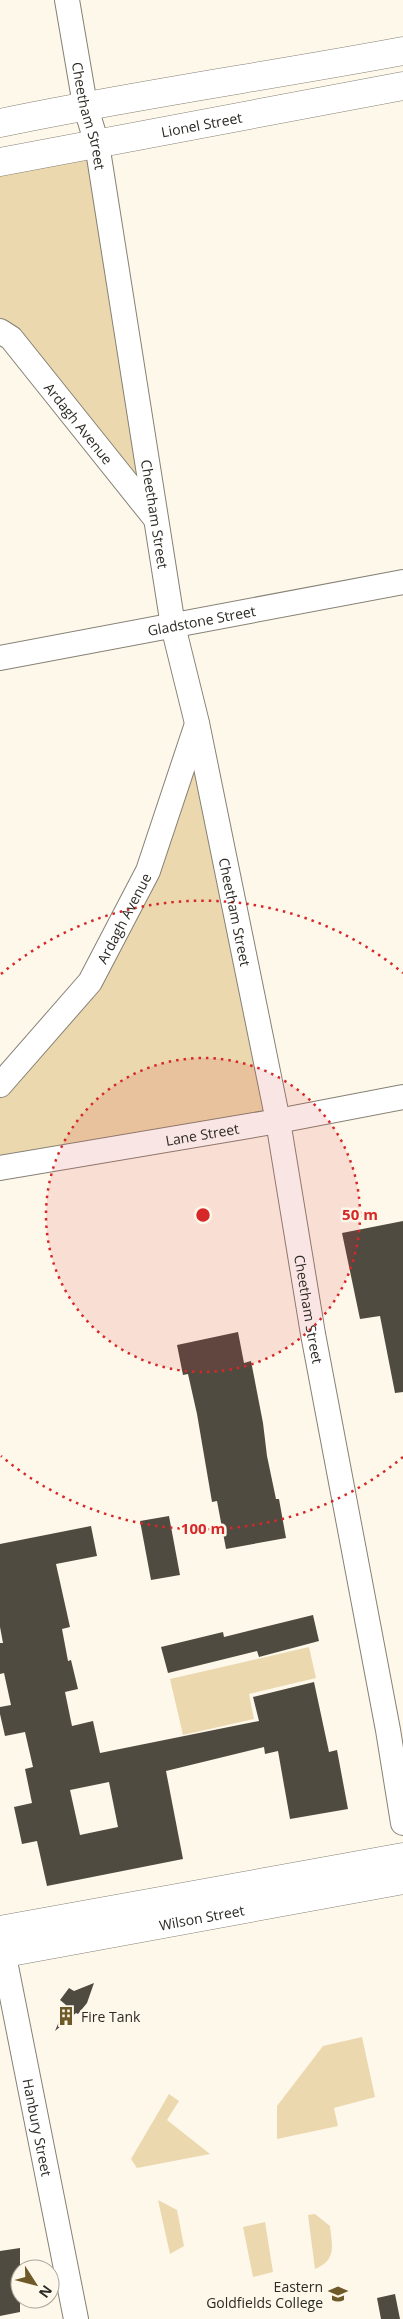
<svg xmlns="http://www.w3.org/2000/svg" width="403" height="2319" viewBox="0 0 403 2319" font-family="'Open Sans',sans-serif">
<rect width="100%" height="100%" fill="#fef8eb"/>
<path fill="#ebd8ae" d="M 97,144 L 156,519 L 0,331 L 0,162 Z
M 197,723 L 278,1121 L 0,1166 L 0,1085 L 90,981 Z
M 309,1647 L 316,1678 L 249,1694 L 254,1719 L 183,1735 L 170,1679 Z
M 362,2037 L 375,2097 L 334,2108 L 338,2126 L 277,2139 L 277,2106 L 323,2046 Z
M 169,2094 L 179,2101 L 167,2120 L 210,2154 L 137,2168 L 131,2159 Z
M 158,2200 L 177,2210 L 184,2246 L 170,2254 Z
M 315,2214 L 330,2226 C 332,2246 337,2260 315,2269 L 308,2215 Z
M 265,2222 L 273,2272 L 253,2277 L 243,2227 Z"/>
<path fill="#504b41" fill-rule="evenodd" d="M 403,1221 L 403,1392 L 395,1393 L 380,1316 L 360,1319 L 342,1233 Z
M 238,1332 L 244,1363 L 251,1361 L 263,1423 L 267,1456 L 276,1499 L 279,1499 L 286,1538 L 226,1549 L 217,1501 L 212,1502 L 197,1414 L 188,1374 L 183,1375 L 177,1345 Z
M 169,1516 L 180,1575 L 151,1580 L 140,1521 Z
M 91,1526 L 97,1556 L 56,1564 L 70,1627 L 62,1629 L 68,1661 L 71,1660 L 78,1689 L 65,1692 L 72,1726 L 93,1721 L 100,1753 L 259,1721 L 253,1697 L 314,1682 L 329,1752 L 337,1750 L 348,1809 L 290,1819 L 278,1751 L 265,1754 L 264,1747 L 166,1771 L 183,1859 L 47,1886 L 37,1841 L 22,1844 L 14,1807 L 32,1803 L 25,1769 L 33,1767 L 25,1732 L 5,1736 L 0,1714 L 0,1707 L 11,1705 L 4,1673 L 0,1674 L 0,1643 L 3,1643 L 0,1627 L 0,1544 ZM 109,1782 L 118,1827 L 80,1835 L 70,1790 Z
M 313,1615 L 319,1641 L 259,1657 L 257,1651 L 168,1673 L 161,1647 L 223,1632 L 224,1637 Z
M 94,1983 L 87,2003 L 78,2014 L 76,2013 L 55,2031 L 66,2005 L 60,2000 L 69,1988 L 74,1991 Z
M 20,2248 L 20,2312 L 0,2316 L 0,2251 Z
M 395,2294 L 400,2319 L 381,2319 L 377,2298 Z"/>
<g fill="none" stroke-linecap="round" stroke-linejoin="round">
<g stroke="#868175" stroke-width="26">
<g id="minor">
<path id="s1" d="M 67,0 L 85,105 L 97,144 L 173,626 L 197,723 L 278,1121 L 313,1334 L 388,1730 L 403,1823"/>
<path id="s2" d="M 0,331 L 11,338 L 155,518"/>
<path id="s3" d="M 0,658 L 403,582"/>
<path id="s4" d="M 0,1085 L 90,982 L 148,871 L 197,724"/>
<path id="s5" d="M 0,1168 L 278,1121 L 403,1097"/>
<path id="s6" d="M 0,1936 L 76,2319"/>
</g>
</g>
<g stroke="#868175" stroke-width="29">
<g id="tertiary">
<path d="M 0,123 C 133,95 269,76 403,51"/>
<path id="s7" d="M 0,162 L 403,86"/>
<path d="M 0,1930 L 403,1857"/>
<path id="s8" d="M 0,1954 L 403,1880"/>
</g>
</g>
<use href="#minor" stroke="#fff" stroke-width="24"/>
<use href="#tertiary" stroke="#fff" stroke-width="28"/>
</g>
<circle cx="203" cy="1215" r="157" fill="#d62828" fill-opacity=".12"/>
<g fill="none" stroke="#d62828" stroke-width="2.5" stroke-dasharray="2.5 5">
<circle cx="203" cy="1215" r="157"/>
<path d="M403 1457A314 314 0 0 1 1 1456M1 974A314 314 0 0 1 403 973"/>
</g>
<defs>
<g id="building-bare" transform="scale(1.5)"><path d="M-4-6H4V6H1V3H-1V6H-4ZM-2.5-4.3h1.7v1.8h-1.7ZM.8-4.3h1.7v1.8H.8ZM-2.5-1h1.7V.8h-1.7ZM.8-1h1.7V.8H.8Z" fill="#6e5928" stroke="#fef8eb" stroke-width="2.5" paint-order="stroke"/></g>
<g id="school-bare" transform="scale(1.5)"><path d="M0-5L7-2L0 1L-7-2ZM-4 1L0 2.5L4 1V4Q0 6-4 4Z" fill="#6e5928" stroke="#fef8eb" stroke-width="2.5" paint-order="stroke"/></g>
</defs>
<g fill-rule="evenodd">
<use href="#building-bare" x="66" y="2016"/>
<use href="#school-bare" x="338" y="2294"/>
</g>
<g text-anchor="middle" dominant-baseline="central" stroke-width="5" stroke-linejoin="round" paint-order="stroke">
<g font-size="14" fill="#2c2a25" stroke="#fef8eb">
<text stroke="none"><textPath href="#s1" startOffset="118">Cheetham Street</textPath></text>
<text stroke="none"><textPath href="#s7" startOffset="205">Lionel Street</textPath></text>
<text stroke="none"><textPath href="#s2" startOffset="122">Ardagh Avenue</textPath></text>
<text stroke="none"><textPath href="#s1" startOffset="522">Cheetham Street</textPath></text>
<text stroke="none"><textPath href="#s3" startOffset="205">Gladstone Street</textPath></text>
<text stroke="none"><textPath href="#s1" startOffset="928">Cheetham Street</textPath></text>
<text stroke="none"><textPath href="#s4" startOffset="209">Ardagh Avenue</textPath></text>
<text stroke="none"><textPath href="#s5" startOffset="205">Lane Street</textPath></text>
<text stroke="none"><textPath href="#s1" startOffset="1332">Cheetham Street</textPath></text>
<text stroke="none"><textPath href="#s8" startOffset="205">Wilson Street</textPath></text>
<text stroke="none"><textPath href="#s6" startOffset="195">Hanbury Street</textPath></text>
</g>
<g font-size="14" fill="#2c2a25" stroke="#fef8eb" text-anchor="start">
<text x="81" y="2016">Fire Tank</text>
<text x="323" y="2286" text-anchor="end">Eastern<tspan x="323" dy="16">Goldfields College</tspan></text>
</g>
</g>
<circle cx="203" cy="1215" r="8" fill="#d62828" stroke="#fef8eb" stroke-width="2.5"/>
<g font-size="15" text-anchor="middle" font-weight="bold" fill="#d62828" stroke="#fef8eb" stroke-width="5" stroke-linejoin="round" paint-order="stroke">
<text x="360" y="1220">50 m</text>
<text x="203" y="1534">100 m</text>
</g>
<g transform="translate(35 2284) rotate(126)"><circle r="24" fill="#fef8eb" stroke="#aaa69c"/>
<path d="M0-4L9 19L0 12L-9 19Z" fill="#6e5928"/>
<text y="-8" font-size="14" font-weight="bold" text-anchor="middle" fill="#2c2a25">N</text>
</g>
</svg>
